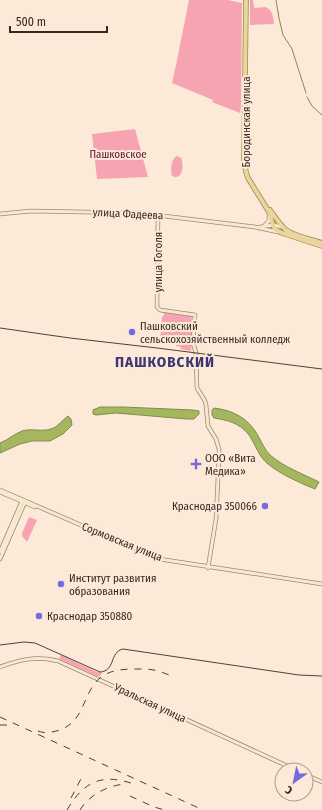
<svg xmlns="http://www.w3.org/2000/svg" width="322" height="810" viewBox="0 0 322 810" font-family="'Fira Sans Condensed',sans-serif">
<rect width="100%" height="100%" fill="#fde9d7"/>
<path fill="#f7a4b2" d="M 189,0 L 228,0 L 242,3 L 241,106 L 240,113 L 212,102 L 213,100 L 172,83 L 176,65 Z
M 250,0 L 253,0 L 254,7 L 255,8 C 258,8 262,7 265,7 C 272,8 274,19 274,24 L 250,25 Z
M 135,129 L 148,177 L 97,179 L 92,134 Z
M 177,156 L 181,158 C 184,164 183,181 172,176 C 170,170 171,159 177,156 Z
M 164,312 L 191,316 L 193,322 L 191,351 L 180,349 L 181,347 L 176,346 L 176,344 L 160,342 L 162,317 L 164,315 Z
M 29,517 L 37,520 L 27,542 L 22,536 L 22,533 Z
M 61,655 L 97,672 L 102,672 L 100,676 L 97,676 L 59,659 Z"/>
<path fill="#a5b75e" stroke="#828c4c" d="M 100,407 L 123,407 L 193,410 L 199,411 L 199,414 L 194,419 L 187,419 L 116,413 L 96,415 L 93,414 L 93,410 Z
M 214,408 C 232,410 248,418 257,434 C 262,442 264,449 270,455 C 284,467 303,474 319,482 L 315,489 C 300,483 280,474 268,464 C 258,456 256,445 249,435 C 240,423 227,420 214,418 L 212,415 L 212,410 Z
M 68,416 L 71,419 L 72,425 L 63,434 L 50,441 L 32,441 L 20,444 L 0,453 L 0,443 C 8,440 14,434 22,431 C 31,428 42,432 51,429 C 58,427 62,420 68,416 Z"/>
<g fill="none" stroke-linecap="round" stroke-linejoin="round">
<path stroke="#828c4c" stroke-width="1" d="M 276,0 L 279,18 L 283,35 L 292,49 L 306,93
M 307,97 L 312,106 L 322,115"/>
<g stroke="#9e8773" stroke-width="4.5">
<path id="secondary" d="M 0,214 L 31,211 L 139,213 L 255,227 L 278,232
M 158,216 L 157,307 L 160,310 L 195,315 L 193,343 L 196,353 L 197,388 L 205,401 L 206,405 L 208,426 L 216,439 L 219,449 L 219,457 L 216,519 L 208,568
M 264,226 L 269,221 L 269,216
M 260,227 L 273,225 L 282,227
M 0,490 L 159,559 L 322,584
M 0,492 L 35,507
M 0,552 L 22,501
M 0,559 L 25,502
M 0,667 C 21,659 36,656 58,661 L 146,701 L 296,770
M 306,775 L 322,782"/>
</g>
<g stroke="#9f8749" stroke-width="5.5">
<path id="primary" d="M 246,0 L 244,161 L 246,172 L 248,178 L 269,212 L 273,225 L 275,229 L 282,233 L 322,246
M 270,210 C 275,217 280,225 286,230 C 296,237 311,239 322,243"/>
</g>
<use href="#secondary" stroke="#f4eacf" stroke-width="3"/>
<use href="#primary" stroke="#e8d69e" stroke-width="4"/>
<path stroke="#4d4239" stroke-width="1" d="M 0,328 L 70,338 L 157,348 L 322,369
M 0,645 L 24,642 L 35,643 L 100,672 C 116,671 109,652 123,649 L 299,675 L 322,676"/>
<path stroke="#4d4239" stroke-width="1" stroke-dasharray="7 7" stroke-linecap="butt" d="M 0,717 L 203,810
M 0,725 L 14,725
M 38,731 C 45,734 53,732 60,730 C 86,720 82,693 100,678 C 111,669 125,669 139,669 C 144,669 149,669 154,670 C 160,671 166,674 172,676
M 130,796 L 154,807 L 165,810
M 71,798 L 83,775
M 67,810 C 84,781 102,773 134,784
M 80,810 C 89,795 108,785 126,784"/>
</g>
<g fill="#7967e2" stroke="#fde9d7" stroke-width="1.5">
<circle cx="132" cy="332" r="4"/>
<path d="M194 458h4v4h4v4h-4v4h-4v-4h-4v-4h4z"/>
<circle cx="265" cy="506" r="4"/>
<circle cx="61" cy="584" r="4"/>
<circle cx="39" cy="616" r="4"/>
</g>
<g text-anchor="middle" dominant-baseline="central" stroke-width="4" stroke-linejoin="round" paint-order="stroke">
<g font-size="11" fill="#322921" stroke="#fde9d7">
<text transform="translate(246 122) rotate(-90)">Бородинская улица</text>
<text transform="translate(128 214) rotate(3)">улица Фадеева</text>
<text transform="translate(158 262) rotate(-90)">улица Гоголя</text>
<text transform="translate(122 542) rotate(22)">Сормовская улица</text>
<text transform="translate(150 703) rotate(25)">Уральская улица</text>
</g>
<g font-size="11" fill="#620d28" stroke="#fde9d7">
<text x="118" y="154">Пашковское</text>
</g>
<g font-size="11" fill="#322921" stroke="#fde9d7" text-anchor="start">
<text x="140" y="326">Пашковский<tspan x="140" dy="13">сельскохозяйственный колледж</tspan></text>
<text x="205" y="458">ООО «Вита<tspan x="205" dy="13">Медика»</tspan></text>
<text x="257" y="506" text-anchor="end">Краснодар 350066</text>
<text x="69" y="578">Институт развития<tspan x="69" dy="13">образования</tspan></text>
<text x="47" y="616">Краснодар 350880</text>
</g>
<g font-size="15" font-weight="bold" letter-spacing="1" fill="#3d3672" stroke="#fde9d7">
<text x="165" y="362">ПАШКОВСКИЙ</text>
</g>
</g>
<g transform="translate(294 782) rotate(213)"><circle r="19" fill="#fde9d7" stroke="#ac9c8e"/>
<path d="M0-3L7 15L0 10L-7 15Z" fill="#7967e2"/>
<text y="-6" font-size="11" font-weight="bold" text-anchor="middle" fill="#322921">С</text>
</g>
<path d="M10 26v6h97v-6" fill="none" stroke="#322921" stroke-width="2"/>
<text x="16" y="26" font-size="12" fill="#322921" stroke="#fde9d7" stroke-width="3" paint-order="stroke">500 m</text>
</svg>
